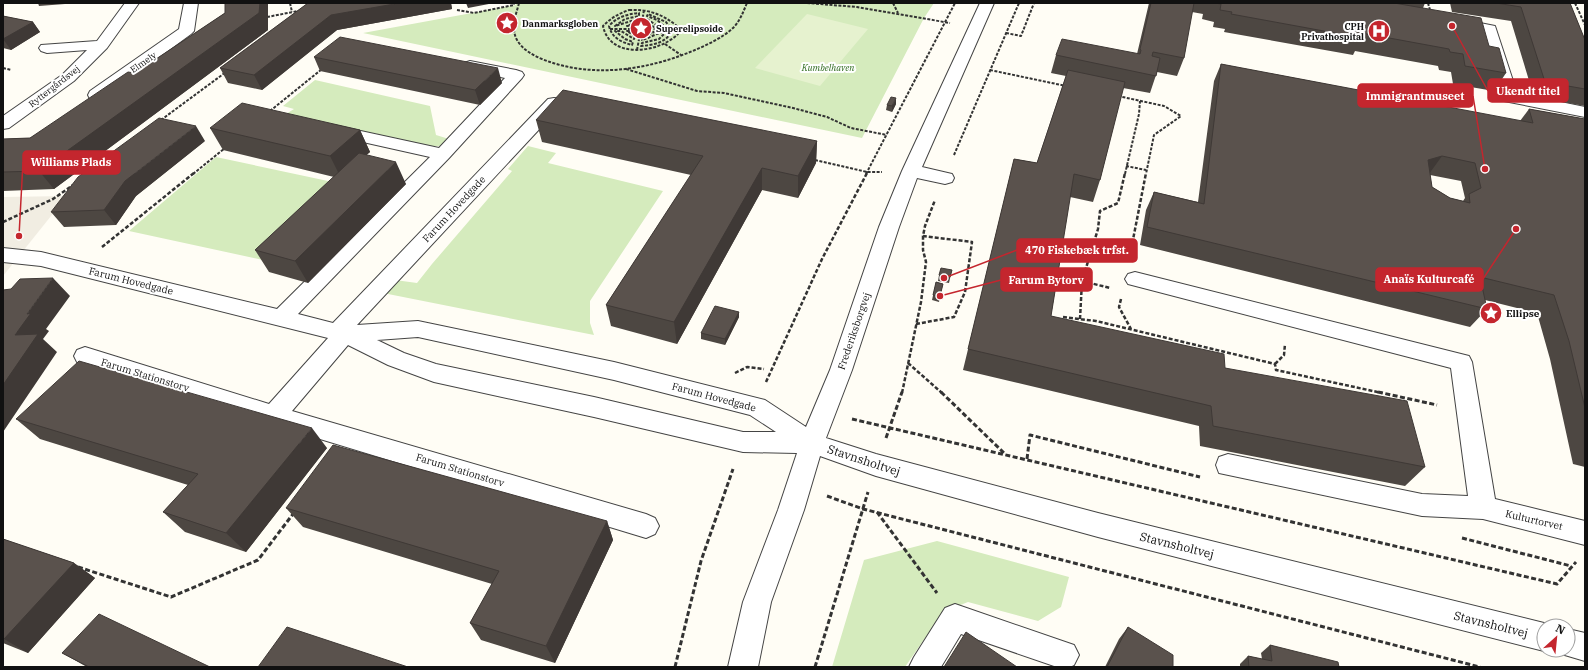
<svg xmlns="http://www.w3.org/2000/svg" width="1588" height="670" viewBox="0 0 1588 670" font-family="'IBM Plex Serif',serif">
<rect width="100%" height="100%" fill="#fffdf5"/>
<path fill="#d5ebbd" d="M 515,3 L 934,3 L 924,18 L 862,138 L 363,33 L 516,5 Z
M 315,80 L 430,106 L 436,135 L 449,139 L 442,146 L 421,146 L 286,114 L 294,109 L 283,106 Z
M 528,146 L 556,153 L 548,163 L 663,191 L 590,301 L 590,323 L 594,335 L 383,293 L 395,280 L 417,283 L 432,264 L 512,171 L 508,169 Z
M 216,157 L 342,184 L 263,260 L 129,231 Z
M 937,541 L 1069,577 L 1061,607 L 1038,621 L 968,602 L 943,612 L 905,667 L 832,667 L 864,560 Z"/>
<path fill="#e6f2cf" d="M 807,14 L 868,29 L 820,86 L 755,68 Z"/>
<path fill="#f1ede2" d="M 67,196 L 3,276 L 3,197 Z"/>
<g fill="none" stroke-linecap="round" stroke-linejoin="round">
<g stroke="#444" stroke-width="2">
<path id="minor" d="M 125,3 L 139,3 L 107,48 L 74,81 L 9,128 L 3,129 L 3,116 L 62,75 L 87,50 L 47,53 L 41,51 L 39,48 L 41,45 L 97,41 Z
M 184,3 L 198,3 L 194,31 L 191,34 L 102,99 L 96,100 L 90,99 L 88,95 L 90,91 L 179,29 Z
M 980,3 L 994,3 L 922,167 L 952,174 L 954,178 L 952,182 L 945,184 L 917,178 L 899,227 L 852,370 L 826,438 L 876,454 L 1098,513 L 1544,623 L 1552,626 L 1544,626 L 1544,650 L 1547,650 L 1544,651 L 1098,537 L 876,476 L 820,456 L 804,510 L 771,602 L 758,667 L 728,667 L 743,602 L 778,510 L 797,453 L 743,452 L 594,417 L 434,382 L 388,365 L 348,345 L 292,411 L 646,514 L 655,518 L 659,526 L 655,534 L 646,538 L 274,425 L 77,362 L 74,356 L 77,350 L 85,347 L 269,404 L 328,338 L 41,266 L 3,262 L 3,248 L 41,252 L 277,309 L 430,157 L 327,134 L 324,130 L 327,126 L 333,125 L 439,148 L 505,78 L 464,69 L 462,66 L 464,63 L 470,61 L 516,70 L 522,72 L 524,75 L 522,78 L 449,158 L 298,314 L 333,323 L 548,99 L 554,98 L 563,99 L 565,103 L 563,107 L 559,108 L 357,325 L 418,321 L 614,362 L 765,400 L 806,427 L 830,370 L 879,227 L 902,171 ZM 418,337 L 614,380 L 750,415 L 776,432 L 743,432 L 594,397 L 436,364 L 404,353 L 377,340 Z
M 1455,18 L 1495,26 L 1517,93 L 1585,107 L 1585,117 L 1504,101 L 1502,97 L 1483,32 L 1450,26 L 1447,23 L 1450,20 Z
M 1135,272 L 1469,356 L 1472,362 L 1495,499 L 1585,521 L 1585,545 L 1483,519 L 1422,516 L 1219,473 L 1216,465 L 1219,457 L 1228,454 L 1422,494 L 1468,496 L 1451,368 L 1128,284 L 1125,279 L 1128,274 Z
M 955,604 L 1074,645 L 1079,655 L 1074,665 L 1070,667 L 1057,667 L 961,634 L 941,667 L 909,667 L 914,657 L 945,608 Z
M 1568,629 L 1585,633 L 1585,661 L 1558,653 L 1557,650 L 1568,650 Z"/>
</g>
<path stroke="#333" stroke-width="2" stroke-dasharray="3 1.5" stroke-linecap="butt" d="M 290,3 L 292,12
M 519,3 C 516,15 511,26 516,38 C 522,51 538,58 550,62 C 598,78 650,69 695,50 C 709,44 724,37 734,27 C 741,19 743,12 747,3
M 807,3 L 857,7 L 950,23
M 893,3 L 898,13
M 1428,3 L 1430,10
M 1575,3 L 1585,25
M 457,10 L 474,13 L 514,5 L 514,3
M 629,10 C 648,9 662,14 677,26 L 678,34 C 659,53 610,60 603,26 C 611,18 618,14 629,10 Z
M 267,17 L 298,11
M 642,22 L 644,10
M 641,27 L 645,29 L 643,31 L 638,31 L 636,29 Z
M 610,29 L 631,29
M 649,29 L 672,30
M 643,31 L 646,33
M 1006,33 L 1021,36 L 1034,3
M 665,44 L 681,55
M 637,50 L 640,34 L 633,31 L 627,31 L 635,36 L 634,39 L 621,31 L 615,31 L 625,39 L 633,42 L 632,45 C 621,42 612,38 609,26 C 617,17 627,14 639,13 L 639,16 L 625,19 L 615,26 L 638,19 L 637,22 L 627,26 L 641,24 L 654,27 L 646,22 L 647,19 L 659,27 L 665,27 L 657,20 L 647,16 L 648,14 L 666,22 L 672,30 C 667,43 653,45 641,46 L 642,43 L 659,39 L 666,32 C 658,32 650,38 642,40 L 643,37 L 654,32 L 644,34
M 3,68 L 11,70
M 626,69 L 697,91 L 724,93 L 793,108 L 827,117 L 851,128 L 887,135
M 990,70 L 1066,86
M 1118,96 L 1164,106 L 1181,116 L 1154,135 L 1146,174
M 270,111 L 322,69
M 161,120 L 226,72
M 954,155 L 1019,3
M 815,160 L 867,172 L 882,172
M 1126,166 L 1146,170
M 193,174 L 225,148
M 866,174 L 955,3
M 1125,174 L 1139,114 L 1140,101"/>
<path stroke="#333" stroke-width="2.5" stroke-dasharray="4 2" stroke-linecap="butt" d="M 3,222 L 53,199 L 73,185
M 102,247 L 194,173
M 1130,255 L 1146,173
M 1082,281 L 1110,288
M 1121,299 L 1119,307 L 1131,329
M 1063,317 L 1096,321 L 1275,364 L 1276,370 L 1382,393
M 1080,319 L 1082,281 L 1098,229 L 1100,211 L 1118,203 L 1125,173
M 916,324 L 954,317 L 965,292 L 972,242 L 923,236
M 908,363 L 942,393
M 1275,364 L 1284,355 L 1285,344
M 735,373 L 747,367 L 764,369
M 766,382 L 822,259 L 867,173
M 902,393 L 921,302 L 926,262 L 923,250 L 923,236 L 925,226 L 935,200"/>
<path stroke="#333" stroke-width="3" stroke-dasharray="5 2.5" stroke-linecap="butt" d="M 941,392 L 1004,453
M 1378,392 L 1437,405
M 852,419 L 1557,584 L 1576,562
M 886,438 L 902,392
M 1027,459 L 1030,435 L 1200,477
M 827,496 L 863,509 L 1480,667
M 877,512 L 937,593
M 1462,538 L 1571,566
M 78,567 L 171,597 L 258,560 L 293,514
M 675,667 L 701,561 L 733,469
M 815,667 L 868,492"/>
<use href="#minor" fill="#fff" fill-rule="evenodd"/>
</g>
<path fill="#4d4742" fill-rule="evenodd" d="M 38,3 L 78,3 L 39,6 Z
M 225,3 L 268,3 L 268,30 L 54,189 L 3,191 L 3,139 L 30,138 L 135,73 L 225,13 Z
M 308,3 L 451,3 L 452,9 L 337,30 L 262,90 L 228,83 L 220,68 Z
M 1147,3 L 1425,3 L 1423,8 L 1489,46 L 1506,73 L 1494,91 L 1453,84 L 1451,72 L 1439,70 L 1438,66 L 1355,51 L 1353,55 L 1224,32 L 1225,29 L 1213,27 L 1214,22 L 1202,19 L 1203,14 L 1192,12 L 1184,58 L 1177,76 L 1157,72 L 1150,93 L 1123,88 L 1100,180 L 1093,202 L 1070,197 L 1051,316 L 1225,368 L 1425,467 L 1405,486 L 1200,446 L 1199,426 L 963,370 L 1014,159 L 1037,163 L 1066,76 L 1051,73 L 1056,55 L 1137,54 L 1149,3 Z
M 1450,3 L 1570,3 L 1585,40 L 1585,106 L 1534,97 L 1511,21 L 1452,12 Z
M 3,16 L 33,22 L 40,32 L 11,50 L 3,48 Z
M 314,57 L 502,83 L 480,105 L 320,71 Z
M 1221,64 L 1520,121 L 1529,109 L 1585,119 L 1585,467 L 1573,464 L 1550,359 L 1537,313 L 1485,300 L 1487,309 L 1470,327 L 1140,245 L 1146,210 L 1154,192 L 1198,202 L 1214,81 ZM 1430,175 L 1461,181 L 1465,198 L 1463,201 L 1450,198 L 1432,187 Z
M 896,104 L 892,112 L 886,110 L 887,105 Z
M 536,120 L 817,141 L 816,163 L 798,198 L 762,190 L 677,344 L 611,326 L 606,305 L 691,175 L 542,142 Z
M 210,128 L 360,130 L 370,152 L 366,155 L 406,184 L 308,283 L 269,272 L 255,250 L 334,177 L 223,150 Z
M 205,141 L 136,196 L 116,225 L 64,227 L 51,212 Z
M 952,270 L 949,283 L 938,281 L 939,275 Z
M 936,282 L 943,284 L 939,302 L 932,300 Z
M 739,312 L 739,317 L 725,345 L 701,339 L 701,333 Z
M 16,419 L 327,448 L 246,552 L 185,532 L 163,512 L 188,485 L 40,439 Z
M 286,508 L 607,521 L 613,540 L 555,663 L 481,640 L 470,623 L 492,584 L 303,527 Z
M 3,539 L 74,563 L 95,578 L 28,653 L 3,643 Z
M 1128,627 L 1173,667 L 1105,667 L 1119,639 Z
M 1270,645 L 1339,667 L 1240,667 L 1240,664 L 1248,656 L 1262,659 L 1261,653 Z
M 62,653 L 210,667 L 87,667 Z"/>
<path fill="#3f3936" d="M 260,3 L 268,3 L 268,30 L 54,189 L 39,171 Z
M 400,3 L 451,3 L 452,9 L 337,30 L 262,90 L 254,75 L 331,15 Z
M 466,3 L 494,3 L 468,8 Z
M 33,22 L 40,32 L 11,50 L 3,39 Z
M 498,68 L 502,83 L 480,105 L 475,90 Z
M 896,98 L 896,104 L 892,112 L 892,106 Z
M 196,126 L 205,141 L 136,196 L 116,225 L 104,210 L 125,181 Z
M 360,130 L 370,152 L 341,178 L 330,156 Z
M 817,141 L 816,163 L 798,198 L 798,176 Z
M 1442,156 L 1429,174 L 1428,160 Z
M 396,162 L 406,184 L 308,283 L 295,261 Z
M 762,168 L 762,190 L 677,344 L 674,322 Z
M 53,278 L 70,296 L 46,329 L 49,331 L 43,339 L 57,352 L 3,432 L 3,385 L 15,335 L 27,314 Z
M 739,312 L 739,317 L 725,345 L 725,339 Z
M 312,428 L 327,448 L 246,552 L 226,533 Z
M 607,521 L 613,540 L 555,663 L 546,646 Z
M 74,563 L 95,578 L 28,653 L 4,639 Z"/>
<path fill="#5a524d" stroke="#3f3936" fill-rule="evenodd" d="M 225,3 L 260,3 L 259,13 L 39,171 L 3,172 L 3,139 L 30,138 L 128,72 L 135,73 L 225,13 Z
M 308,3 L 400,3 L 331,15 L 254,75 L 220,68 Z
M 1151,3 L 1194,3 L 1184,58 L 1153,52 L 1152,56 L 1160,58 L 1156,76 L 1056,55 L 1062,39 L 1140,54 L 1141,50 L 1140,49 Z
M 1214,3 L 1394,3 L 1481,18 L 1489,46 L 1499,48 L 1506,73 L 1465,66 L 1463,54 L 1450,52 L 1449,49 L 1362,33 L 1362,38 L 1231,14 L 1232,12 L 1220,10 L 1221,4 Z
M 1496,3 L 1570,3 L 1585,40 L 1585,89 L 1545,82 L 1521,7 Z
M 3,16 L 33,22 L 3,39 Z
M 340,37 L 498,68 L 475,90 L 314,57 Z
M 1221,64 L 1533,123 L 1529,109 L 1585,119 L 1585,408 L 1569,341 L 1554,295 L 1480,277 L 1487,309 L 1147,227 L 1154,192 L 1204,204 ZM 1442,156 L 1475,163 L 1481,188 L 1469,194 L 1470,203 L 1450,198 L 1432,187 L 1428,160 Z
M 1068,70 L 1125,82 L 1100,180 L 1074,174 L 1051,316 L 1224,354 L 1225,368 L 1407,401 L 1425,467 L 1213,426 L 1211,406 L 968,349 L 1014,159 L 1037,163 Z
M 563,90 L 817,141 L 798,176 L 762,168 L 674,322 L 606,305 L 703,156 L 536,120 Z
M 891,97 L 896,98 L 892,106 L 887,105 Z
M 242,103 L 360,130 L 330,156 L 210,128 Z
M 159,118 L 196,126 L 125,181 L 104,210 L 51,212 L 78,177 Z
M 359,153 L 396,162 L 295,261 L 255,250 Z
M 941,268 L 952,270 L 950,277 L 939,275 Z
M 53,278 L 27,314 L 31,313 L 15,335 L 38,334 L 3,385 L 3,290 L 11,289 L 20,279 Z
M 936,282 L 943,284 L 940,296 L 933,295 Z
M 715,306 L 739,312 L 725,339 L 701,333 Z
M 79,361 L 312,428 L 226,533 L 163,512 L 198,474 L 16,419 Z
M 333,445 L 607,521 L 546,646 L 470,623 L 499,571 L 286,508 Z
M 3,539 L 74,563 L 4,639 L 3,639 Z
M 99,614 L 210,667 L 89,667 L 62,653 Z
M 287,627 L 408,667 L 258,667 Z
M 1128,627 L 1173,655 L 1173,667 L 1107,667 Z
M 966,632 L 1017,667 L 944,667 Z
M 1270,645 L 1338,662 L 1339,667 L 1249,667 L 1248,656 L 1272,661 Z"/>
<defs>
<g id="sight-disc" transform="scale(1.15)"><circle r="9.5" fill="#c4262e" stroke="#fff"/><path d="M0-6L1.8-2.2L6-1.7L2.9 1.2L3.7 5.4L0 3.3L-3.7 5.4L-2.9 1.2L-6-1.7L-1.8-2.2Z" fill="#fff"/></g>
<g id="hospital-disc" transform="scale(1.15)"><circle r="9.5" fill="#c4262e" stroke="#fff"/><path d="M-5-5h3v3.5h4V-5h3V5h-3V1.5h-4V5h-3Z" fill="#fff"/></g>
</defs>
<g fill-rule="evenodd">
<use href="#sight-disc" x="507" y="23"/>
<use href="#sight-disc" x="641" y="28"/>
<use href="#hospital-disc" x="1379" y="31"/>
<use href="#sight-disc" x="1491" y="313"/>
</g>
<g text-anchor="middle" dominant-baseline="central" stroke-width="4" stroke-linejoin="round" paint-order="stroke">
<g font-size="9" font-weight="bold" fill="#111" stroke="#fff" text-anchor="start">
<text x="522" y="23">Danmarksgloben</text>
<text x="1364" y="26" text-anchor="end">CPH<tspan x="1364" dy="10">Privathospital</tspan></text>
<text x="656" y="28">Superelipsoide</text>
</g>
<g font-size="9" fill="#111" stroke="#fff">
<text transform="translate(143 62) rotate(-35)">Elmely</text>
<text transform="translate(54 86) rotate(-38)">Ryttergårdsvej</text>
</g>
<g font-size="9" font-style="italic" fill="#2f6b1f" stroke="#fff">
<text x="828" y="67">Kumbelhaven</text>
</g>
<g font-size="10" fill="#111" stroke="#fff">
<text transform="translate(454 209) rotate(-47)">Farum Hovedgade</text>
<text transform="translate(131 281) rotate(14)">Farum Hovedgade</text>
<text transform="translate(854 331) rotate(-71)">Frederiksborgvej</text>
<text transform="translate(145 375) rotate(17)">Farum Stationstorv</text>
<text transform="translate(714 397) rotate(15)">Farum Hovedgade</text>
<text transform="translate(460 470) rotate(17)">Farum Stationstorv</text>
<text transform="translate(1534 520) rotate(13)">Kulturtorvet</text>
</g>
<g font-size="10" font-weight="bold" fill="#111" stroke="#fff" text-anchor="start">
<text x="1506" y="313">Ellipse</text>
</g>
<g font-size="12" fill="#111" stroke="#fff">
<text transform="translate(864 460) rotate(18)">Stavnsholtvej</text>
<text transform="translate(1177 545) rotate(14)">Stavnsholtvej</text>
<text transform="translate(1491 624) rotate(14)">Stavnsholtvej</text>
</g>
</g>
<path fill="none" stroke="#c4262e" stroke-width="1.5" d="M1452 26L1488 91M1485 169L1473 96M19 236L23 162M944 278L1017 250M1516 229L1483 279M940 296L1001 280"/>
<g fill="#c4262e" stroke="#fff" stroke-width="1.5">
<circle cx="1452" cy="26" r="4"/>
<circle cx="1485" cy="169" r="4"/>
<circle cx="19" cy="236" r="4"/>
<circle cx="944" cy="278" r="4"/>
<circle cx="1516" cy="229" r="4"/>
<circle cx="940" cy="296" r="4"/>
</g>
<g fill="#c4262e" stroke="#c4262e" stroke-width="1.5">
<rect x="1488" y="79" width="80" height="23" rx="4"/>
<rect x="1358" y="84" width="115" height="23" rx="4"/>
<rect x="23" y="151" width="97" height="23" rx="4"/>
<rect x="1017" y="239" width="120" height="23" rx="4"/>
<rect x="1376" y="268" width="107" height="23" rx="4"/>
<rect x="1001" y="268" width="91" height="23" rx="4"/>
</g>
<g font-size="11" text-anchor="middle" font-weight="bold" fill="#fff">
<text x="1528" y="95">Ukendt titel</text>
<text x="1415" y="100">Immigrantmuseet</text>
<text x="71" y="166">Williams Plads</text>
<text x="1077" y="254">470 Fiskebæk trfst.</text>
<text x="1429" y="283">Anaïs Kulturcafé</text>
<text x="1046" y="284">Farum Bytorv</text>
</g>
<rect width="1588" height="670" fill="none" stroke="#111111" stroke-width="8"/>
<g transform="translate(1556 638) rotate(27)"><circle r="19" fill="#ffffff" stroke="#a0a0a0"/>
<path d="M0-3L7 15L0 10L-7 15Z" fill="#c4262e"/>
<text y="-6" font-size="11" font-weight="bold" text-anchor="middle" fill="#111111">N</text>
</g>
</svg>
